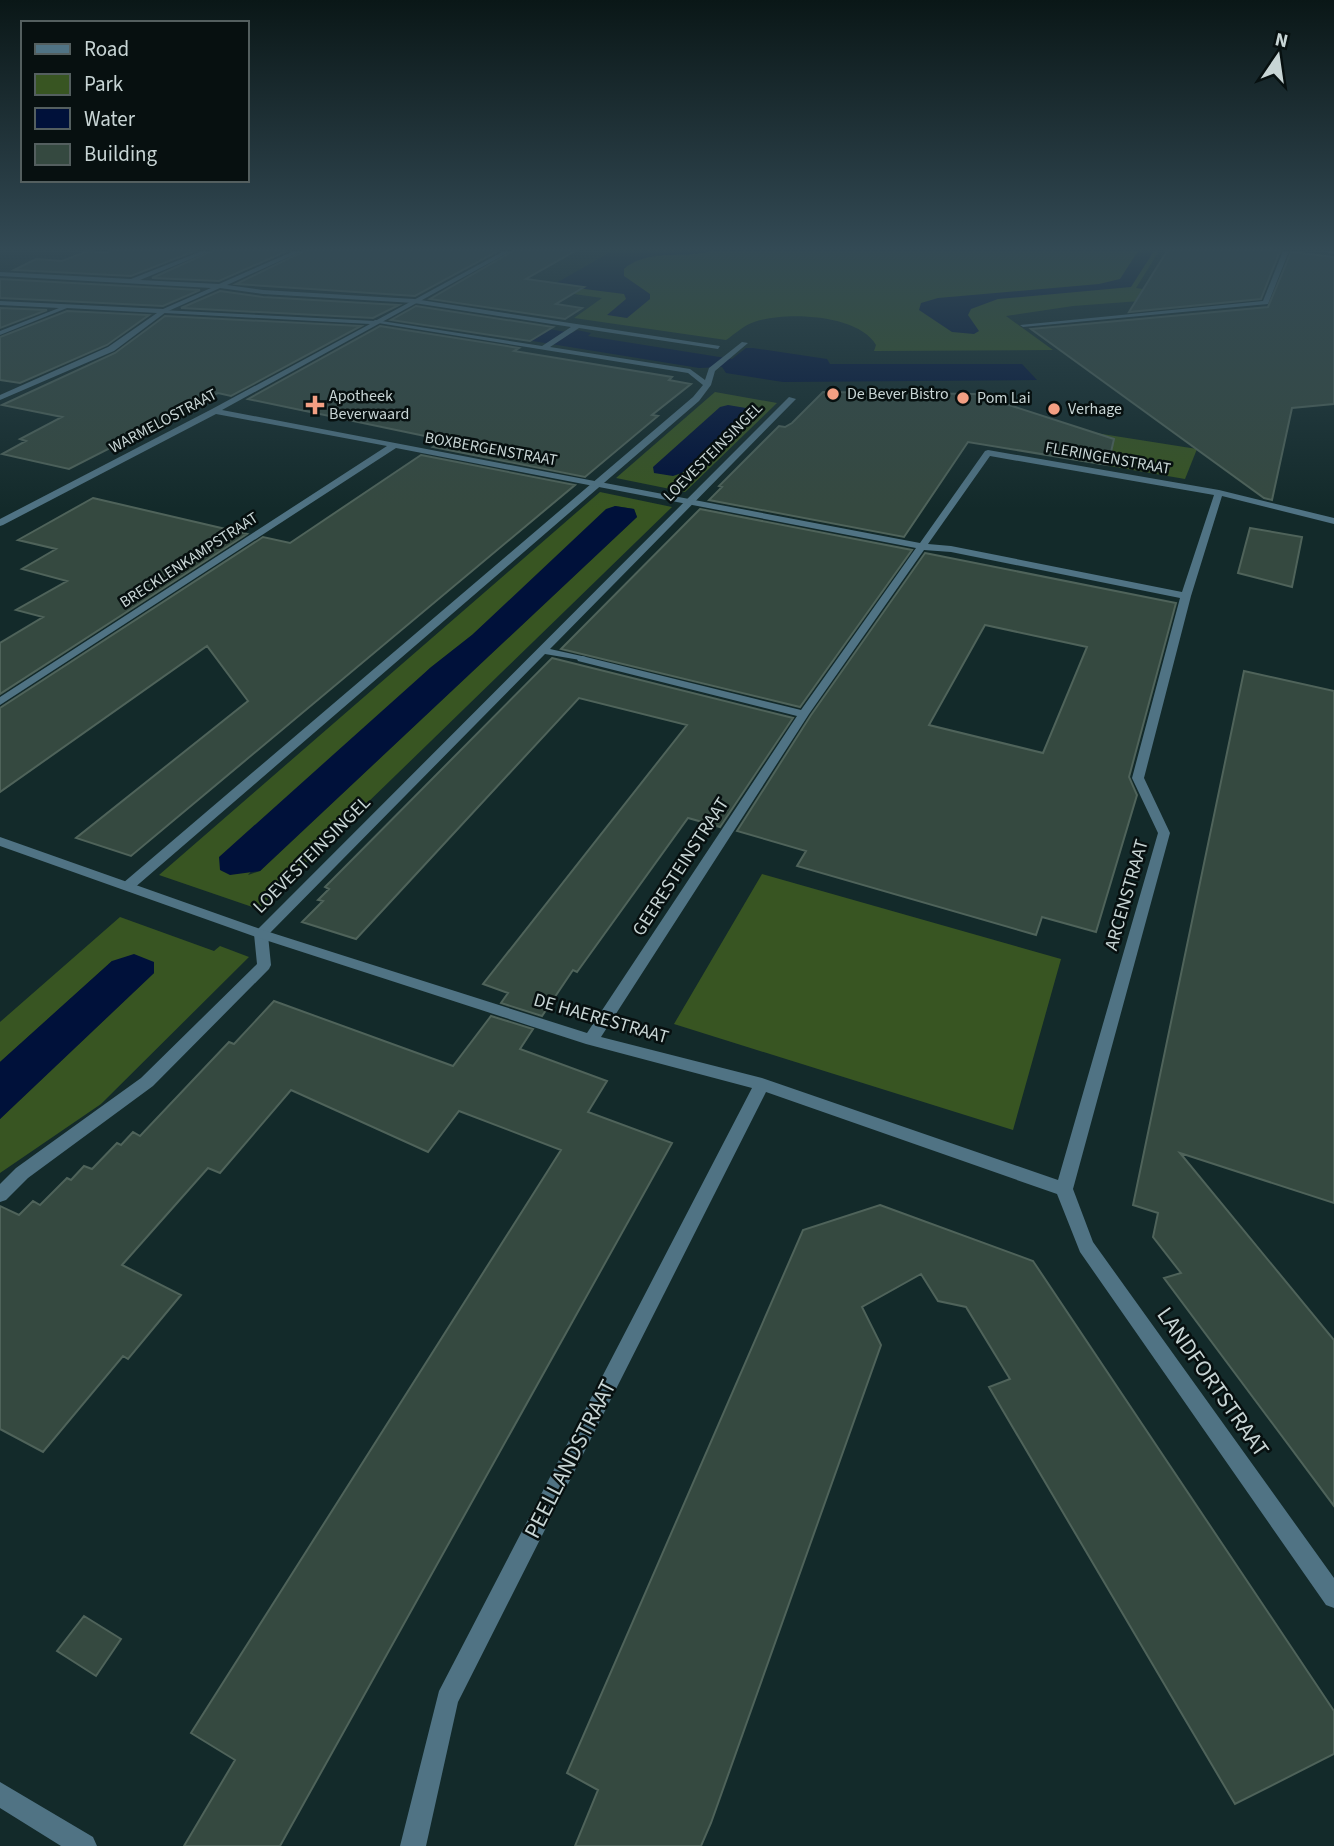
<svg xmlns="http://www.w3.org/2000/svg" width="1334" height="1846" viewBox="0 0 1334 1846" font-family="'Source Sans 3',sans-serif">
<rect width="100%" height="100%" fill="#132a2a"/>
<path fill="#385522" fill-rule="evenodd" d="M 610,251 L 1159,251 L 1136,288 L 1194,297 L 1073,306 L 1006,316 L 1053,350 L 874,351 L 876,345 C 859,314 784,311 754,322 C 744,325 735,334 726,340 L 574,318 L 602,298 L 546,290 Z
M 715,392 L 777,403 L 685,492 L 616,478 Z
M 1083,431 L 1197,449 L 1185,479 L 1068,459 Z
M 600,492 L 672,507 L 258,909 L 159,875 ZM 615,506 L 634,509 L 637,517 L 260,871 L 248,875 L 430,668 L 472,635 Z
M 762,874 L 1061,959 L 1013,1130 L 674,1024 Z
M 120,917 L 214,951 L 220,946 L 249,957 L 101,1104 L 0,1173 L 0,1119 L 154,973 L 154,962 L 112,961 L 0,1062 L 0,1022 Z"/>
<path fill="#00113a" d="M 611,251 L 712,251 C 685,259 648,248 624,269 L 624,276 L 650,294 L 650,299 L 627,318 L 607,315 L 626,299 L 624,294 L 553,285 Z
M 1138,251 L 1154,251 L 1131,287 L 998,299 L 971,309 L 968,315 L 979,331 L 974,334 L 952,332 L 919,310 L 921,303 L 938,298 L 1099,284 L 1120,279 Z
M 396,319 L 543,328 L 572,333 L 577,330 L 591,333 L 588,336 L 732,359 L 746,348 L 753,348 L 827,359 L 830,364 L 1022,364 L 1037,380 L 783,382 L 726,373 L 722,367 L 699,368 Z
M 728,405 L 746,408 L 746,412 L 682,473 L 673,476 L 654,473 L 653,467 L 720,407 Z
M 615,506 L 634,509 L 637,517 L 260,871 L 230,875 L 220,870 L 219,857 L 430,668 L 472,635 L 606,509 Z
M 134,954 L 154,962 L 154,973 L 0,1119 L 0,1062 L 112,961 Z"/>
<path fill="#354940" stroke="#4f635a" stroke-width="2" fill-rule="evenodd" d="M 88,251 L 105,253 L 111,251 L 195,251 L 131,276 L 14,270 L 36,259 L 62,261 Z
M 212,251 L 287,251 L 219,281 L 152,278 Z
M 304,251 L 498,251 L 415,296 L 236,284 Z
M 513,251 L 575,251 L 526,279 L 584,287 L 556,304 L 582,308 L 565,319 L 430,299 Z
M 1167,251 L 1280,251 L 1261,299 L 1129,312 Z
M 1291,252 L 1334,257 L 1334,404 L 1292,408 L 1272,500 L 1264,498 L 1031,329 L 1268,307 Z
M 0,279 L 200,290 L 163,306 L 0,298 Z
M 220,291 L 263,297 L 399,305 L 373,318 L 181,308 Z
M 416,306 L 553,327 L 530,341 L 391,320 Z
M 0,308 L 47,310 L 0,328 Z
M 67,311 L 149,315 L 107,345 L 20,383 L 0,380 L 0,337 Z
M 165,316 L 361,326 L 231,396 L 218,393 L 69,469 L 2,454 L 26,441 L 20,439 L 62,417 L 2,405 L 115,353 Z
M 380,326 L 519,348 L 514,351 L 672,377 L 669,380 L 691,384 L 652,415 L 658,416 L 585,477 L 433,447 L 444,440 L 248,399 Z
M 823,392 L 975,394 L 1114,439 L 1108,465 L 968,442 L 904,537 L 709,500 L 722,487 L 719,486 L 779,426 L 785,427 L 792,423 Z
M 421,455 L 575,485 L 131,856 L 76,838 L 248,701 L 207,646 L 0,792 L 0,708 L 263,537 L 290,543 Z
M 93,498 L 247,534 L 0,694 L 0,643 L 43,617 L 16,610 L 67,581 L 22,569 L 56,549 L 18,540 Z
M 700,509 L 912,550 L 800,707 L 561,649 Z
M 1250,528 L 1302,537 L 1292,587 L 1238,573 Z
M 925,553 L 1176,603 L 1129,777 L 1137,795 L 1096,932 L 1042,917 L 1036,935 L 797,866 L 806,851 L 737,831 L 811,715 ZM 985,625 L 1087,647 L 1043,753 L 929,725 Z
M 552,658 L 793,718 L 720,827 L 688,818 L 577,972 L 573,970 L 542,1016 L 501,1003 L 508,993 L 483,984 L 687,725 L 579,698 L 356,939 L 302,922 L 323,901 L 318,900 L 329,889 L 325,887 Z
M 1244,671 L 1334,691 L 1334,1203 L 1180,1153 L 1334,1340 L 1334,1506 L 1164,1278 L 1181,1273 L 1153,1237 L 1158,1213 L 1133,1205 Z
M 274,1001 L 453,1066 L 491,1016 L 533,1029 L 520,1049 L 607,1081 L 588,1112 L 672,1143 L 280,1846 L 184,1846 L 235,1760 L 191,1733 L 561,1150 L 459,1111 L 428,1152 L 291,1090 L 220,1173 L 208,1168 L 122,1265 L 181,1295 L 128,1359 L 123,1356 L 43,1452 L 0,1429 L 0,1206 L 19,1215 L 33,1201 L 40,1205 L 67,1178 L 71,1180 L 84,1166 L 92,1169 L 117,1143 L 121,1145 L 133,1132 L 140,1136 L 229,1042 L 234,1044 Z
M 880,1205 L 1033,1261 L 1334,1711 L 1334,1754 L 1235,1804 L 989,1387 L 1010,1379 L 966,1307 L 938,1301 L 921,1274 L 862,1307 L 881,1345 L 711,1823 L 701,1846 L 575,1846 L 598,1790 L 567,1773 L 803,1230 Z
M 84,1616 L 121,1639 L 96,1676 L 57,1651 Z"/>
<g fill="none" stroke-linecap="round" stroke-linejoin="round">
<path fill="#507384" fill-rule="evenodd" d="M 202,251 L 210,251 L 140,280 L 219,284 L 294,251 L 302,251 L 227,285 L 263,290 L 414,299 L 720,346 L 718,349 L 579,328 L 550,347 L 690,369 L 705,380 L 709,368 L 742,342 L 748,343 L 715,371 L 711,385 L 699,401 L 133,889 L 128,890 L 121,886 L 123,883 L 693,397 L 703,385 L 688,373 L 372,322 L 375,320 L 542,346 L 571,327 L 414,303 L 263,294 L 220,288 L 166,312 L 114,351 L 0,400 L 0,395 L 108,347 L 157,313 L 67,308 L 0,335 L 0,331 L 59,308 L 0,305 L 0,301 L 163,309 L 211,288 L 0,276 L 0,272 L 131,279 Z
M 789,397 L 796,399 L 550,649 L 586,657 L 586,661 L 545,654 L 268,935 L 271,965 L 269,969 L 153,1086 L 28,1178 L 6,1200 L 0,1202 L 0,1184 L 16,1168 L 141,1078 L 257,964 L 254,934 L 256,931 Z"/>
<path fill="#507384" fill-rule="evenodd" d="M 504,251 L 511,251 L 222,410 L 920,543 L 985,451 L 988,450 L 1219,490 L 1334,518 L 1334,524 L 1222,496 L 1191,596 L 1144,778 L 1170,833 L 1073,1189 L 1093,1242 L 1334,1578 L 1334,1608 L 1326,1605 L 1080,1252 L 1057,1194 L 766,1092 L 458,1702 L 426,1846 L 400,1846 L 439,1691 L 752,1088 L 586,1044 L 256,937 L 0,846 L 0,837 L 266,931 L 587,1033 L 797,716 L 578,661 L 577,659 L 582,656 L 801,710 L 916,548 L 396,448 L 0,705 L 0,697 L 387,446 L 216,414 L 3,525 L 0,526 L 0,519 L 212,409 L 370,324 L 164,313 L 162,310 L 375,321 ZM 990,456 L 1214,495 L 1182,592 L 951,546 L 928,544 ZM 924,550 L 951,552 L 1180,598 L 1132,778 L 1158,833 L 1058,1180 L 762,1078 L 601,1037 L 809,714 Z
M 1283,251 L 1289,251 L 1268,304 L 1023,327 L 1020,325 L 1263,301 Z
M 1320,251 L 1334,251 L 1334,254 Z
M 0,1782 L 93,1837 L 97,1846 L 61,1846 L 0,1808 Z"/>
</g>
<linearGradient id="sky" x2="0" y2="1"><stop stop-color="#0a1717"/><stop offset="0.49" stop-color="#334a55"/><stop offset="1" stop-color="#334a55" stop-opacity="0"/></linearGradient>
<rect width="1334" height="509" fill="url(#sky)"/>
<g fill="#f39f83" stroke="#071010" stroke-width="2.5">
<circle cx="833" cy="394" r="7"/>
<circle cx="963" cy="398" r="7"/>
<path d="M311.5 394.5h7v7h7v7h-7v7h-7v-7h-7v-7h7z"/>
<circle cx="1054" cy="409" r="7"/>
</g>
<g text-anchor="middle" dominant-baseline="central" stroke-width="5" stroke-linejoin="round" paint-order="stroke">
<g font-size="16" fill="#c8d5d5" stroke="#071010" text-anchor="start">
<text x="847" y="394">De Bever Bistro</text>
<text x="329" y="396">Apotheek<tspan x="329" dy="18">Beverwaard</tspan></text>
<text x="977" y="398">Pom Lai</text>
<text x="1068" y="409">Verhage</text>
</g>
<g font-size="16" fill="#c8d5d5" stroke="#071010">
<text transform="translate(163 421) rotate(-28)">WARMELOSTRAAT</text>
<text transform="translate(491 449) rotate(10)">BOXBERGENSTRAAT</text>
<text transform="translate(713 452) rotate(-45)">LOEVESTEINSINGEL</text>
<text transform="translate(1108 458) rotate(10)">FLERINGENSTRAAT</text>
<text transform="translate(189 560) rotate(-33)">BRECKLENKAMPSTRAAT</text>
</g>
<g font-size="19" fill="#c8d5d5" stroke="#071010">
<text transform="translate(312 855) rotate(-45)">LOEVESTEINSINGEL</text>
<text transform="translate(681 867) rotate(-57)">GEERESTEINSTRAAT</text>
<text transform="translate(1127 895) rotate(-74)">ARCENSTRAAT</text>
<text transform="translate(601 1019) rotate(16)">DE HAERESTRAAT</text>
</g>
<g font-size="23" fill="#c8d5d5" stroke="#071010">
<text transform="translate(1213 1382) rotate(55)">LANDFORTSTRAAT</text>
<text transform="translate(570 1459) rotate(-63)">PEELLANDSTRAAT</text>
</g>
</g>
<rect x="21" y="21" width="228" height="161" fill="#071010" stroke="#545f5f" stroke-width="2"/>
<rect x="35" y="44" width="35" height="10" fill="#507384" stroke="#545f5f" stroke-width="2"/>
<text x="84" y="56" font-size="21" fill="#c8d5d5">Road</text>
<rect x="35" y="74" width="35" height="21" fill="#385522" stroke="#545f5f" stroke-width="2"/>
<text x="84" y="91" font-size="21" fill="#c8d5d5">Park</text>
<rect x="35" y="108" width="35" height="21" fill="#00113a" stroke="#545f5f" stroke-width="2"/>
<text x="84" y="126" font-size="21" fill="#c8d5d5">Water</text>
<rect x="35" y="144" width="35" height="21" fill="#354940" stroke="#545f5f" stroke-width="2"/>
<text x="84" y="161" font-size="21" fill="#c8d5d5">Building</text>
<g transform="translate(1278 56) rotate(13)" stroke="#071010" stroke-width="5" paint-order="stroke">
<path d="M0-5L12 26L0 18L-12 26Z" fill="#c8d5d5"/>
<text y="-10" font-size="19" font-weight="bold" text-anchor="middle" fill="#c8d5d5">N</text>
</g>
</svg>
